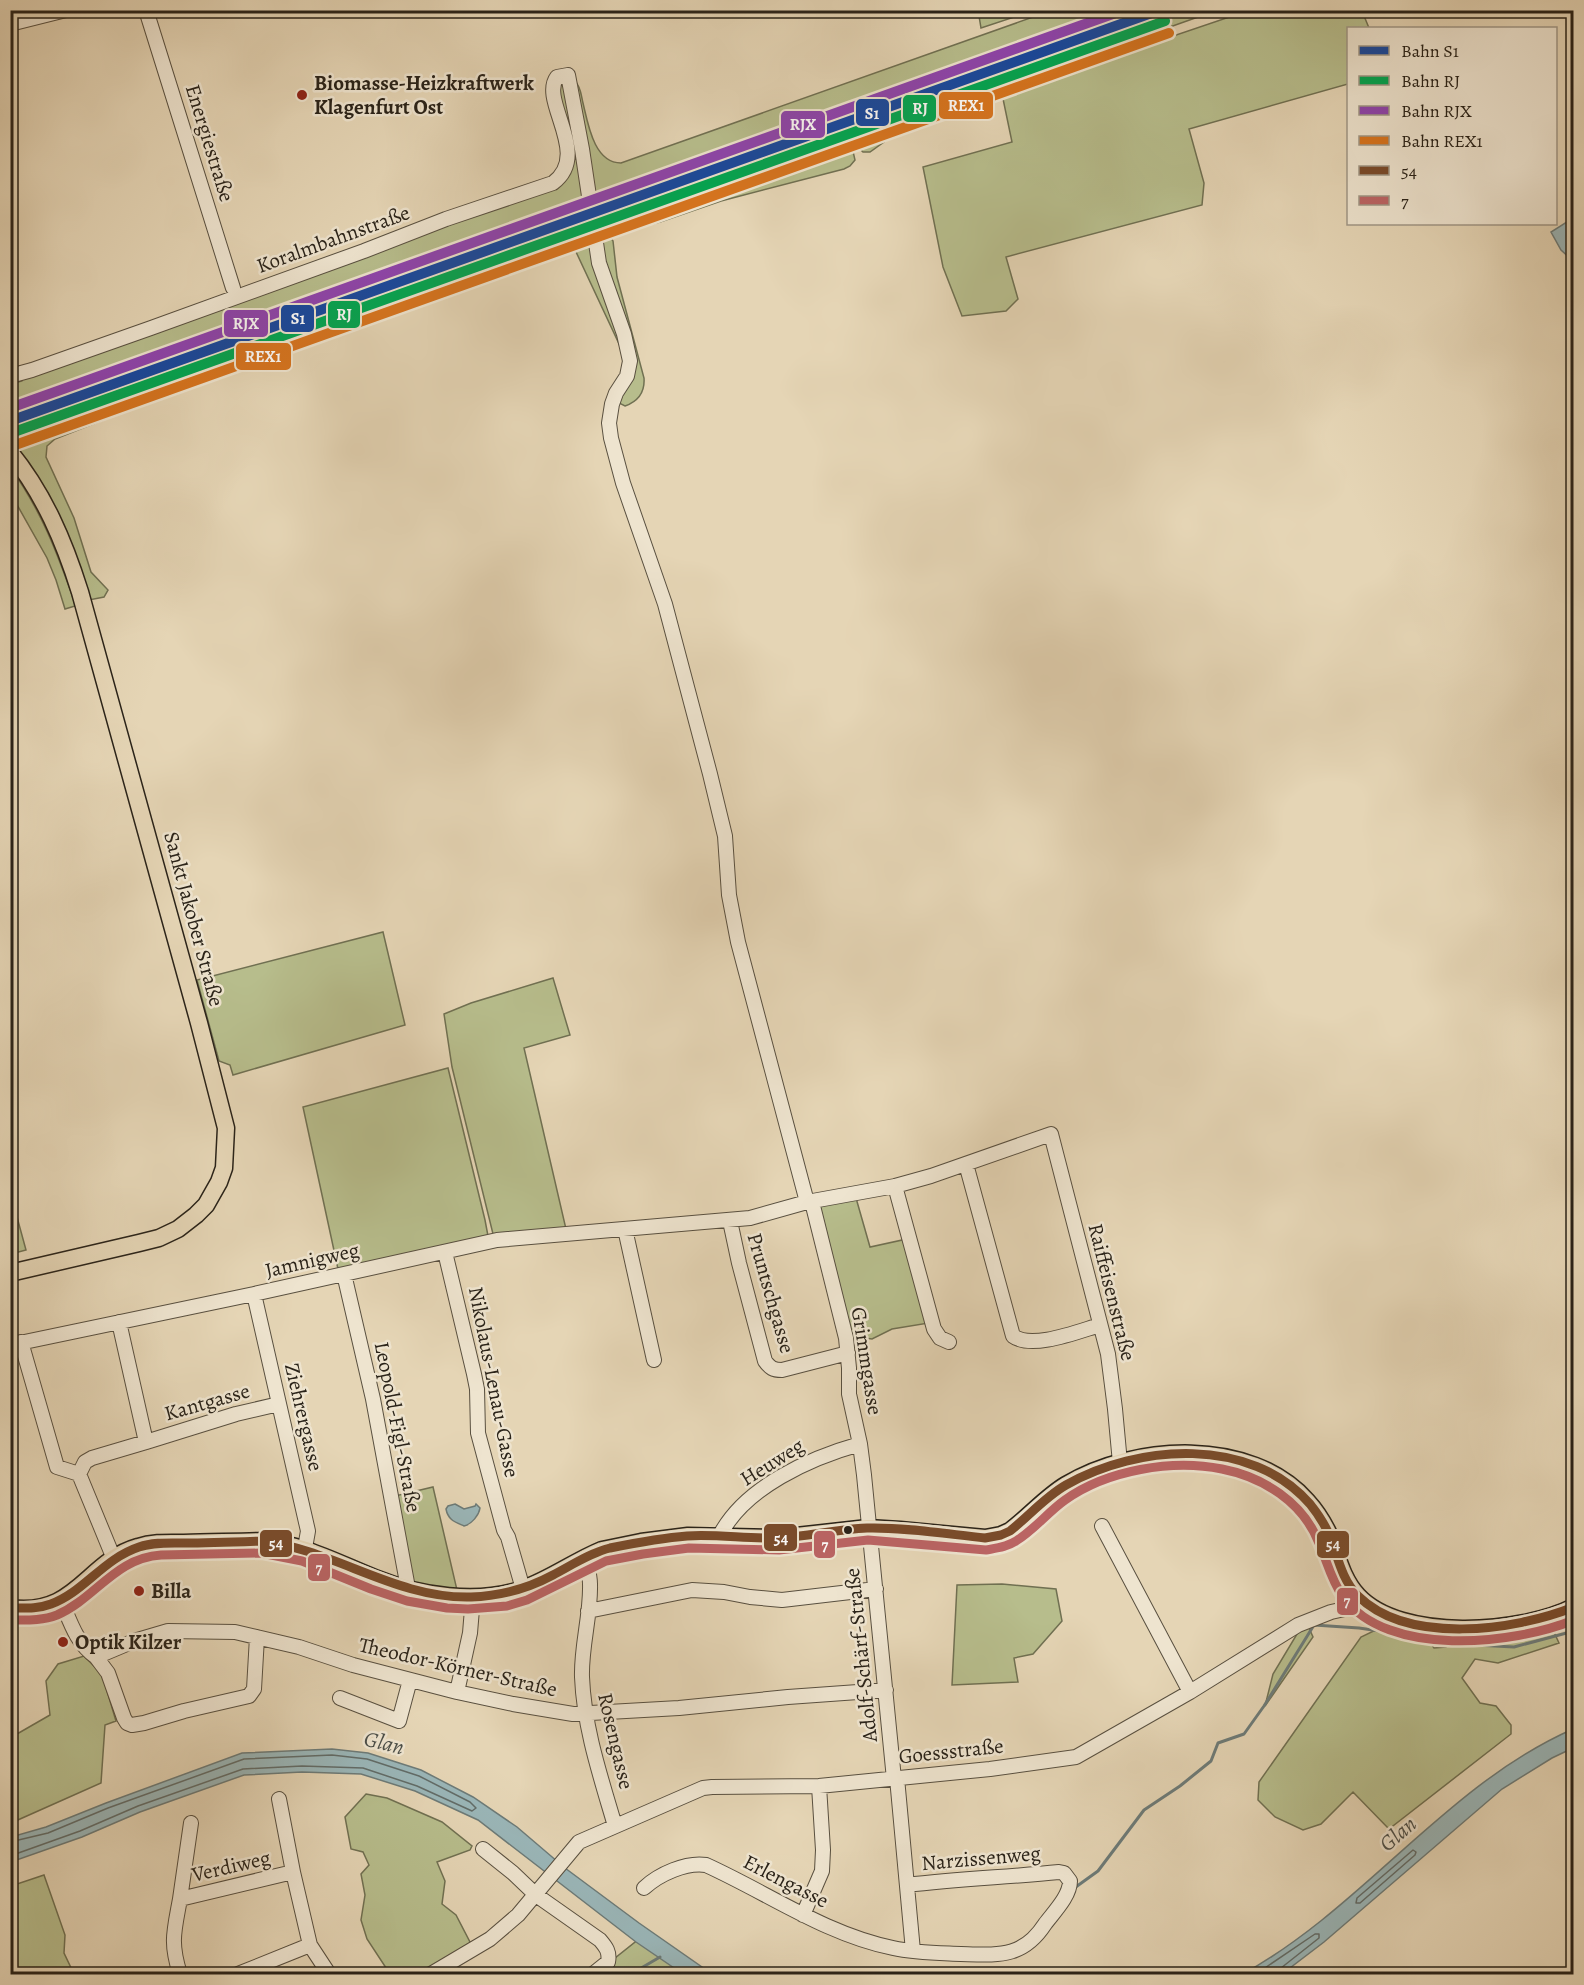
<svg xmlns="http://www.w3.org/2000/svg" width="1584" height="1985" viewBox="0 0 1584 1985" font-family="Alegreya,serif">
<rect width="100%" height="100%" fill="#e5d5b5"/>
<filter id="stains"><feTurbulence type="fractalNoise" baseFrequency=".00333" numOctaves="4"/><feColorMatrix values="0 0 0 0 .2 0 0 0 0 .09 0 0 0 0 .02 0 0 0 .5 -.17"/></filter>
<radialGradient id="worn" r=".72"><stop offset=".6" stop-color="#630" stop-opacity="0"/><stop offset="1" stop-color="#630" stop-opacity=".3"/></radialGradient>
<path fill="#b7bd8c" stroke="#707052" stroke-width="1.5" d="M 978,10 L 1032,10 L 1032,11 L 981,28 Z
M 1177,10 L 1215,11 L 947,106 L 912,122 L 870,152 L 863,152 L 859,148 L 856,141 L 865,137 L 864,122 Z
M 1050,11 L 1127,11 L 594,201 L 575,81 C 581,87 581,95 583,103 C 588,124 594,163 621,163 Z
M 1247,11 L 1362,11 L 1369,28 L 1348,28 L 1348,84 L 1189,129 L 1204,183 L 1202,205 L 1006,257 L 1018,299 L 1006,311 L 962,316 L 943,267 L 923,167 L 1012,142 L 1002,94 Z
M 563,81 L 586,204 L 11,409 L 10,383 L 12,381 L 15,383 L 22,381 L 23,378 L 565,175 L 556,88 Z
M 844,129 L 852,147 L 855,160 L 850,166 L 844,169 L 721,201 L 660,222 L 619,232 L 609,228 L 598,229 L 579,236 L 580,240 L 591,237 L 627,355 L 619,380 L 624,364 L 620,346 L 570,239 L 395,303 L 375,317 L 232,369 L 55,439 L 47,446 L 46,457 L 74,518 L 91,572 L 108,590 L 104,597 L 89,600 L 25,459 L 11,442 L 10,427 Z
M 604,233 L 609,235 L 613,241 L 617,277 L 644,378 C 645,392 639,401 625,406 L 619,403 L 629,379 L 598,234 Z
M 10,467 C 41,510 57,552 74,601 L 75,606 L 65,609 L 56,580 L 47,558 L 11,494 Z
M 383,932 L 405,1025 L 233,1075 L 230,1065 L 219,1061 L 197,980 Z
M 553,978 L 570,1035 L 524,1048 L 566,1229 L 493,1234 L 452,1067 L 444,1014 L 471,1003 Z
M 448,1068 L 485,1220 L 488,1236 L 338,1269 L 303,1107 Z
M 11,1195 L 26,1250 L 11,1254 L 10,1254 Z
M 856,1198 L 870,1247 L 907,1239 L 929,1323 L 892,1329 L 872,1339 L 851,1336 L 820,1211 L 822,1203 Z
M 433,1487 L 457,1590 L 411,1583 L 395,1496 Z
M 1002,1584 L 1056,1589 L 1062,1621 L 1033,1654 L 1014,1658 L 1018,1682 L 952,1685 L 957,1585 Z
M 1386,1625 L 1425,1636 L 1434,1648 L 1446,1647 L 1455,1640 L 1514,1639 L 1553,1630 L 1559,1643 L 1498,1663 L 1475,1659 L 1462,1678 L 1480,1703 L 1496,1706 L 1511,1725 L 1511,1734 L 1389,1829 L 1353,1792 L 1321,1824 L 1303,1830 L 1275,1817 L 1258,1800 L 1259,1782 L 1361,1637 Z
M 1309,1628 L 1313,1637 L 1265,1706 L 1273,1674 L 1300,1629 Z
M 84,1656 L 102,1674 L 116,1721 L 105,1725 L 101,1783 L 11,1823 L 10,1738 L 50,1715 L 46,1681 L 58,1664 Z
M 366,1794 L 387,1798 L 442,1822 L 472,1846 L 470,1850 L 437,1862 L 445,1881 L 442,1904 L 456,1915 L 471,1944 L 420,1974 L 390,1974 L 367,1939 L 361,1920 L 365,1895 L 361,1874 L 369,1865 L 363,1852 L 351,1849 L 345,1817 Z
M 44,1875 L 65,1935 L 64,1953 L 74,1974 L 11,1974 L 11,1886 Z
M 639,1939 L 693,1974 L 595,1974 Z"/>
<path fill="#9ab6b8" stroke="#6d7b78" stroke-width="1.5" d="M 1573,218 L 1573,261 L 1561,250 L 1551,232 Z
M 455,1504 L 464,1509 L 475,1506 L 476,1504 L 480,1508 C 479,1515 472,1524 464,1526 C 455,1522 448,1520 446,1509 L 448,1506 Z
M 1573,1729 L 1573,1748 L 1552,1758 L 1502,1789 L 1324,1942 L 1282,1974 L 1243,1974 C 1364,1907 1446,1785 1573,1729 Z
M 332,1749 L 368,1753 L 421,1770 L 473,1797 L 517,1827 L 565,1868 L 639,1923 L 712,1974 L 683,1974 L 636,1942 L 478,1820 L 415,1791 L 361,1774 L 302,1772 L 244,1775 L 140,1812 L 82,1837 L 11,1862 L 11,1837 L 46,1827 L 106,1803 L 242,1753 Z"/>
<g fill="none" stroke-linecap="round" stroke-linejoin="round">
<path stroke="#626c68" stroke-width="1.5" d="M 10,1842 L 48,1833 L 108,1808 L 244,1759 L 332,1755 L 367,1759 L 419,1776 L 470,1802 L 476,1808 L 472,1811 L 417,1786 L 363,1768 L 302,1766 L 243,1769 L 138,1806 L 80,1831 L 10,1856
M 1413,1850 L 1416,1852 L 1415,1855 L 1360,1903 L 1356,1903 L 1357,1898 Z
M 1256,1974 L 1315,1934 L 1319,1934 L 1319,1938 L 1281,1968 L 1279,1974"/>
<path stroke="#6d7b78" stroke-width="3" d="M 1073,1889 L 1098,1871 L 1144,1810 L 1180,1786 L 1211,1761 L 1218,1743 L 1244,1734 L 1264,1706 L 1314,1625 L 1359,1628 L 1475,1645 L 1514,1647 L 1574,1631
M 631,1974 L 660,1957"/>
<g stroke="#595040" stroke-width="16">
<path id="minor" d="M 146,10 L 233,288
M 10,24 L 66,10
M 10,376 L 32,370 L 151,328 L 364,251 L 446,219 L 553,183 C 592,154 539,101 557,77 L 568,75 L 582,149 L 599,263 L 624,334 L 630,361 L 627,376 L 616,393 L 612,404 L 609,423 L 611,438 L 623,483 L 665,604 L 710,774 L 725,836 L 729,895 L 738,942 L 807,1202
M 966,1164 L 1013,1336 C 1032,1350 1079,1331 1100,1325
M 895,1186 L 934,1329 L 940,1338 L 949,1342
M 812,1202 L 846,1338 L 849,1368 L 849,1394 L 860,1444 L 864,1475 L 894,1779
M 730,1221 L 739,1263 L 765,1361 C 770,1368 773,1370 782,1370 L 848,1353
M 625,1229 L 654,1360
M 445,1252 L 474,1374 L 477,1389 L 478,1433 L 504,1530 L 508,1537 L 523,1589
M 344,1274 L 373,1399 L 408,1588
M 254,1294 L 308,1531 L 305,1548
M 21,1342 L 57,1467 L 79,1474 L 114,1559
M 10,1345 L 254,1294 L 497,1240 L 750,1218 L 807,1202 L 895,1186 L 931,1176 L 1051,1134 L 1108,1354 L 1115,1409 L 1120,1463
M 146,1442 L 236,1414 L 279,1404
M 79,1474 L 85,1462 L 92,1458 L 146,1442 L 119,1322
M 1102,1526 L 1190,1692
M 720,1535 C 745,1487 810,1458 860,1444
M 585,1557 C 587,1566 590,1575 590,1584 C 591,1615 581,1646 582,1677 C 584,1728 601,1778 615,1826
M 61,1600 C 70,1621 76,1643 96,1657 L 134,1641 L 168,1631 L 235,1632 L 299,1647 L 353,1665 L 457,1692 L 513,1704 L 573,1714 L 679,1708 L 788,1697 L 886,1690
M 588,1611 L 692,1590 L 724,1592 L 750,1597 L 782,1600 L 876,1589
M 96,1657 L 108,1673 L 124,1718 L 127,1723 L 132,1725 L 144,1723 L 184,1711 L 249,1696 L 254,1689 L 257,1637
M 457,1692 L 470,1633 L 473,1597
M 340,1698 L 399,1721 L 410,1680
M 897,1778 L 913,1951
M 191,1823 L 180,1899 L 293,1872 L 279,1799
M 483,1849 L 513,1873 L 536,1895 L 600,1940 C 606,1947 610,1952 608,1962 L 593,1974
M 293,1872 L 310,1945 L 329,1974
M 644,1888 C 659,1874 686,1862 706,1865 C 768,1893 825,1934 893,1948 C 915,1953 939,1953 961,1954 C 999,1955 1023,1958 1045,1924 C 1054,1912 1070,1896 1070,1881 L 1064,1873 L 1059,1872 C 1008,1877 958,1879 907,1885
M 803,1915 L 822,1871 L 823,1850 L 819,1786
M 180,1974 C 170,1942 174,1932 180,1899
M 238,1974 L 310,1945
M 431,1974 L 490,1939 L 518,1915 L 579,1842 L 703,1788 L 712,1787 L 819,1786 L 990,1769 L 1076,1757 L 1190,1692 L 1298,1625 L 1331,1612 L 1367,1604"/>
</g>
<g stroke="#2a2319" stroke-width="19">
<path id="major" d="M 10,452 C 44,494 64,541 80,592 L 199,1023 L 226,1128 L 224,1168 L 219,1182 L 206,1205 L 196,1215 L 178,1229 L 159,1238 L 139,1243 L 10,1273
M 10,1608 C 77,1617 86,1562 138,1547 C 153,1542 168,1543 184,1543 C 210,1542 236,1542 262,1541 C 303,1544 337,1563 375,1578 C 420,1596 477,1605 523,1589 C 551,1579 575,1561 602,1550 L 641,1542 L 688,1536 L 778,1538 L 868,1528 L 900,1530 L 985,1538 L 1001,1535 L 1010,1531 C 1030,1516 1046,1497 1066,1485 C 1135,1444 1250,1437 1307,1501 C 1317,1512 1325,1525 1331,1539 C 1338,1559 1343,1580 1358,1596 C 1401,1642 1521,1634 1574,1607"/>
</g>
<use href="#minor" stroke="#eee4cf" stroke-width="14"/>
<use href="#major" stroke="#e5d5b5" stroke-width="16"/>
<g stroke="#eee4cf" stroke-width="14">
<path id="bus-1" d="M 10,1608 C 24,1608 38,1609 51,1604 C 84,1592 103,1559 139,1547 C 153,1542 169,1543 184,1543 C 210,1543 236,1542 262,1541 C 335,1550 396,1599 471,1597 C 501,1596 527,1589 553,1575 C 572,1565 590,1553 610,1548 C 635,1543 661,1538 687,1536 C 717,1534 747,1539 777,1538 C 807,1537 837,1529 867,1528 C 905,1527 947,1534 985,1538 L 1001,1535 L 1010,1531 C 1029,1516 1045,1497 1066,1485 C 1138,1444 1251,1436 1310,1504 C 1318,1514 1326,1526 1331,1539 C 1338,1558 1342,1580 1358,1596 C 1408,1645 1514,1631 1574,1607"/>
</g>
<g stroke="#eee4cf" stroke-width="14">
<path id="bus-2" d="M 10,1620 C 26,1620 42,1621 57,1615 C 96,1598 115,1558 161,1555 L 261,1553 L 302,1561 L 371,1589 L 407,1601 L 447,1608 L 468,1609 L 507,1606 L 527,1600 L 606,1561 L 643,1554 L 689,1548 L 779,1550 L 868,1540 L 986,1550 C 997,1548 1007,1547 1016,1541 C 1034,1530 1048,1512 1065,1500 C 1107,1470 1172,1459 1222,1469 C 1263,1477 1303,1502 1319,1543 C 1327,1561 1331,1580 1343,1597 C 1388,1658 1512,1645 1574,1620"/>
</g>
<use href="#bus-1" stroke="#7a4b2a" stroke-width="9"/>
<use href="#bus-2" stroke="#bb6464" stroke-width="9"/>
<g stroke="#eee4cf" stroke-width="15">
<path id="rail-1" d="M 10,421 L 1160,10"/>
</g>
<g stroke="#eee4cf" stroke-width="15">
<path id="rail-2" d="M 14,432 L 1165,21"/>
</g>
<g stroke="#eee4cf" stroke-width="15">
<path id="rail-3" d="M 10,408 L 1124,10"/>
</g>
<g stroke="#eee4cf" stroke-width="15">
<path id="rail-4" d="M 18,444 L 1169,33"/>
</g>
<use href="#rail-1" stroke="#17489e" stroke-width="10"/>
<use href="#rail-2" stroke="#00a651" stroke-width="10"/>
<use href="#rail-3" stroke="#8e44ad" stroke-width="10"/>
<use href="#rail-4" stroke="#d7741e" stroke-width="10"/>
</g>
<g fill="#8f2418" stroke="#eee4cf" stroke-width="2">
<circle cx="302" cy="95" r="6"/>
<circle cx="139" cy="1591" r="6"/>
<circle cx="63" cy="1642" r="6"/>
</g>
<circle fill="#2a2319" stroke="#eee4cf" stroke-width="2" cx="848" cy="1530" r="5"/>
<g text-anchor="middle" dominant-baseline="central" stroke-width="5" stroke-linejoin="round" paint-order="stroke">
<g font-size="21" font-weight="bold" fill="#2a2319" stroke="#eee4cf" text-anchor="start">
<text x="314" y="83">Biomasse-Heizkraftwerk<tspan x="314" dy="24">Klagenfurt Ost</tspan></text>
<text x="151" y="1591">Billa</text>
<text x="75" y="1642">Optik Kilzer</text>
</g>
<g font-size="21" fill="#2a2319" stroke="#eee4cf">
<text transform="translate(210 143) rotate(73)">Energiestraße</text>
<text transform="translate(333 239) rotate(-20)">Koralmbahnstraße</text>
<text transform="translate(194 919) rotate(75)">Sankt Jakober Straße</text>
<text transform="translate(312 1260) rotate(-13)">Jamnigweg</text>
<text transform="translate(1112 1292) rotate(76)">Raiffeisenstraße</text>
<text transform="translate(771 1293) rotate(74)">Pruntschgasse</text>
<text transform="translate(867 1361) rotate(81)">Grimmgasse</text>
<text transform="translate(494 1382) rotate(79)">Nikolaus-Lenau-Gasse</text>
<text transform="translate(207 1402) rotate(-16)">Kantgasse</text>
<text transform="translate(304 1417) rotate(77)">Ziehrergasse</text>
<text transform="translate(398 1427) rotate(79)">Leopold-Figl-Straße</text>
<text transform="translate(772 1462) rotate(-32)">Heuweg</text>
<text transform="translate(861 1655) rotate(-96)">Adolf-Schärf-Straße</text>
<text transform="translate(458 1667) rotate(13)">Theodor-Körner-Straße</text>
<text transform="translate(616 1741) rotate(77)">Rosengasse</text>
<text transform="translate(951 1751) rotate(-6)">Goessstraße</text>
<text transform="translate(981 1858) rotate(-5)">Narzissenweg</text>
<text transform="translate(231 1866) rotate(-13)">Verdiweg</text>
<text transform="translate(786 1881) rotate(27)">Erlengasse</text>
</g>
<g font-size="22" font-style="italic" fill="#4c4f49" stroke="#eee4cf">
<text transform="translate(384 1743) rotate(14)">Glan</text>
<text transform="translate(1398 1834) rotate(-41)">Glan</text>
</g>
</g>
<g stroke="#eee4cf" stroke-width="2">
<rect x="938" y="91" width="56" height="29" rx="6" fill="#d7741e"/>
<rect x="902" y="94" width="35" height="29" rx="6" fill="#00a651"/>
<rect x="855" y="98" width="35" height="29" rx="6" fill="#17489e"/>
<rect x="780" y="110" width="46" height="29" rx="6" fill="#8e44ad"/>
<rect x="327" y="300" width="34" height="29" rx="6" fill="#00a651"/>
<rect x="280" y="304" width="35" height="29" rx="6" fill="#17489e"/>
<rect x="223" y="309" width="46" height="29" rx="6" fill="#8e44ad"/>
<rect x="235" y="342" width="57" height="29" rx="6" fill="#d7741e"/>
<rect x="763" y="1523" width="35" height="29" rx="6" fill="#7a4b2a"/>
<rect x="259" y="1529" width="34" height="29" rx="6" fill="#7a4b2a"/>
<rect x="1316" y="1530" width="34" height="29" rx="6" fill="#7a4b2a"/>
<rect x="813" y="1530" width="23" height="29" rx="6" fill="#bb6464"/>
<rect x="307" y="1553" width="24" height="29" rx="6" fill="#bb6464"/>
<rect x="1336" y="1587" width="23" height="29" rx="6" fill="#bb6464"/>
</g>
<g font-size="16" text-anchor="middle" font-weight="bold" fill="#fff">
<text x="966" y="111">REX1</text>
<text x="920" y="114">RJ</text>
<text x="872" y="119">S1</text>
<text x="803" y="130">RJX</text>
<text x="344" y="320">RJ</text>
<text x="298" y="324">S1</text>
<text x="246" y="329">RJX</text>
<text x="263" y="362">REX1</text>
<text x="781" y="1544">54</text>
<text x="276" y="1549">54</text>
<text x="1333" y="1550">54</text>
<text x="825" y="1551">7</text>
<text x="319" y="1574">7</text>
<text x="1347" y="1607">7</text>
</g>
<rect width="1584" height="1985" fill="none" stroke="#e5d5b5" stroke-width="36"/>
<rect x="12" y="12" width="1560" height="1961" fill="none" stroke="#2a2319" stroke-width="3"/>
<rect x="18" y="18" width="1548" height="1949" fill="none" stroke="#2a2319" stroke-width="1.5"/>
<rect x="1347" y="27" width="210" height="198" fill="#eee4cf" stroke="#a09786" stroke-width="1.5"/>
<rect x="1359" y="46" width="30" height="9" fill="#17489e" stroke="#a09786" stroke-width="1.5"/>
<text x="1401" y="57" font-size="18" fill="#2a2319">Bahn S1</text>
<rect x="1359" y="76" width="30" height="9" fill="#00a651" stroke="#a09786" stroke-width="1.5"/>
<text x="1401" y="87" font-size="18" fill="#2a2319">Bahn RJ</text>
<rect x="1359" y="106" width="30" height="9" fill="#8e44ad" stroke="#a09786" stroke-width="1.5"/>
<text x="1401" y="117" font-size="18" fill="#2a2319">Bahn RJX</text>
<rect x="1359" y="136" width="30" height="9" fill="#d7741e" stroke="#a09786" stroke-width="1.5"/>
<text x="1401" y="147" font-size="18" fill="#2a2319">Bahn REX1</text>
<rect x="1359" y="166" width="30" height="9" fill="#7a4b2a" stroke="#a09786" stroke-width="1.5"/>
<text x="1401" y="177" font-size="18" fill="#2a2319">54</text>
<rect x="1359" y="196" width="30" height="9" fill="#bb6464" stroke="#a09786" stroke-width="1.5"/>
<text x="1401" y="207" font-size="18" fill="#2a2319">7</text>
<rect width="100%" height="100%" filter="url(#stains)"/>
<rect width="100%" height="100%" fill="url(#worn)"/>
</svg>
